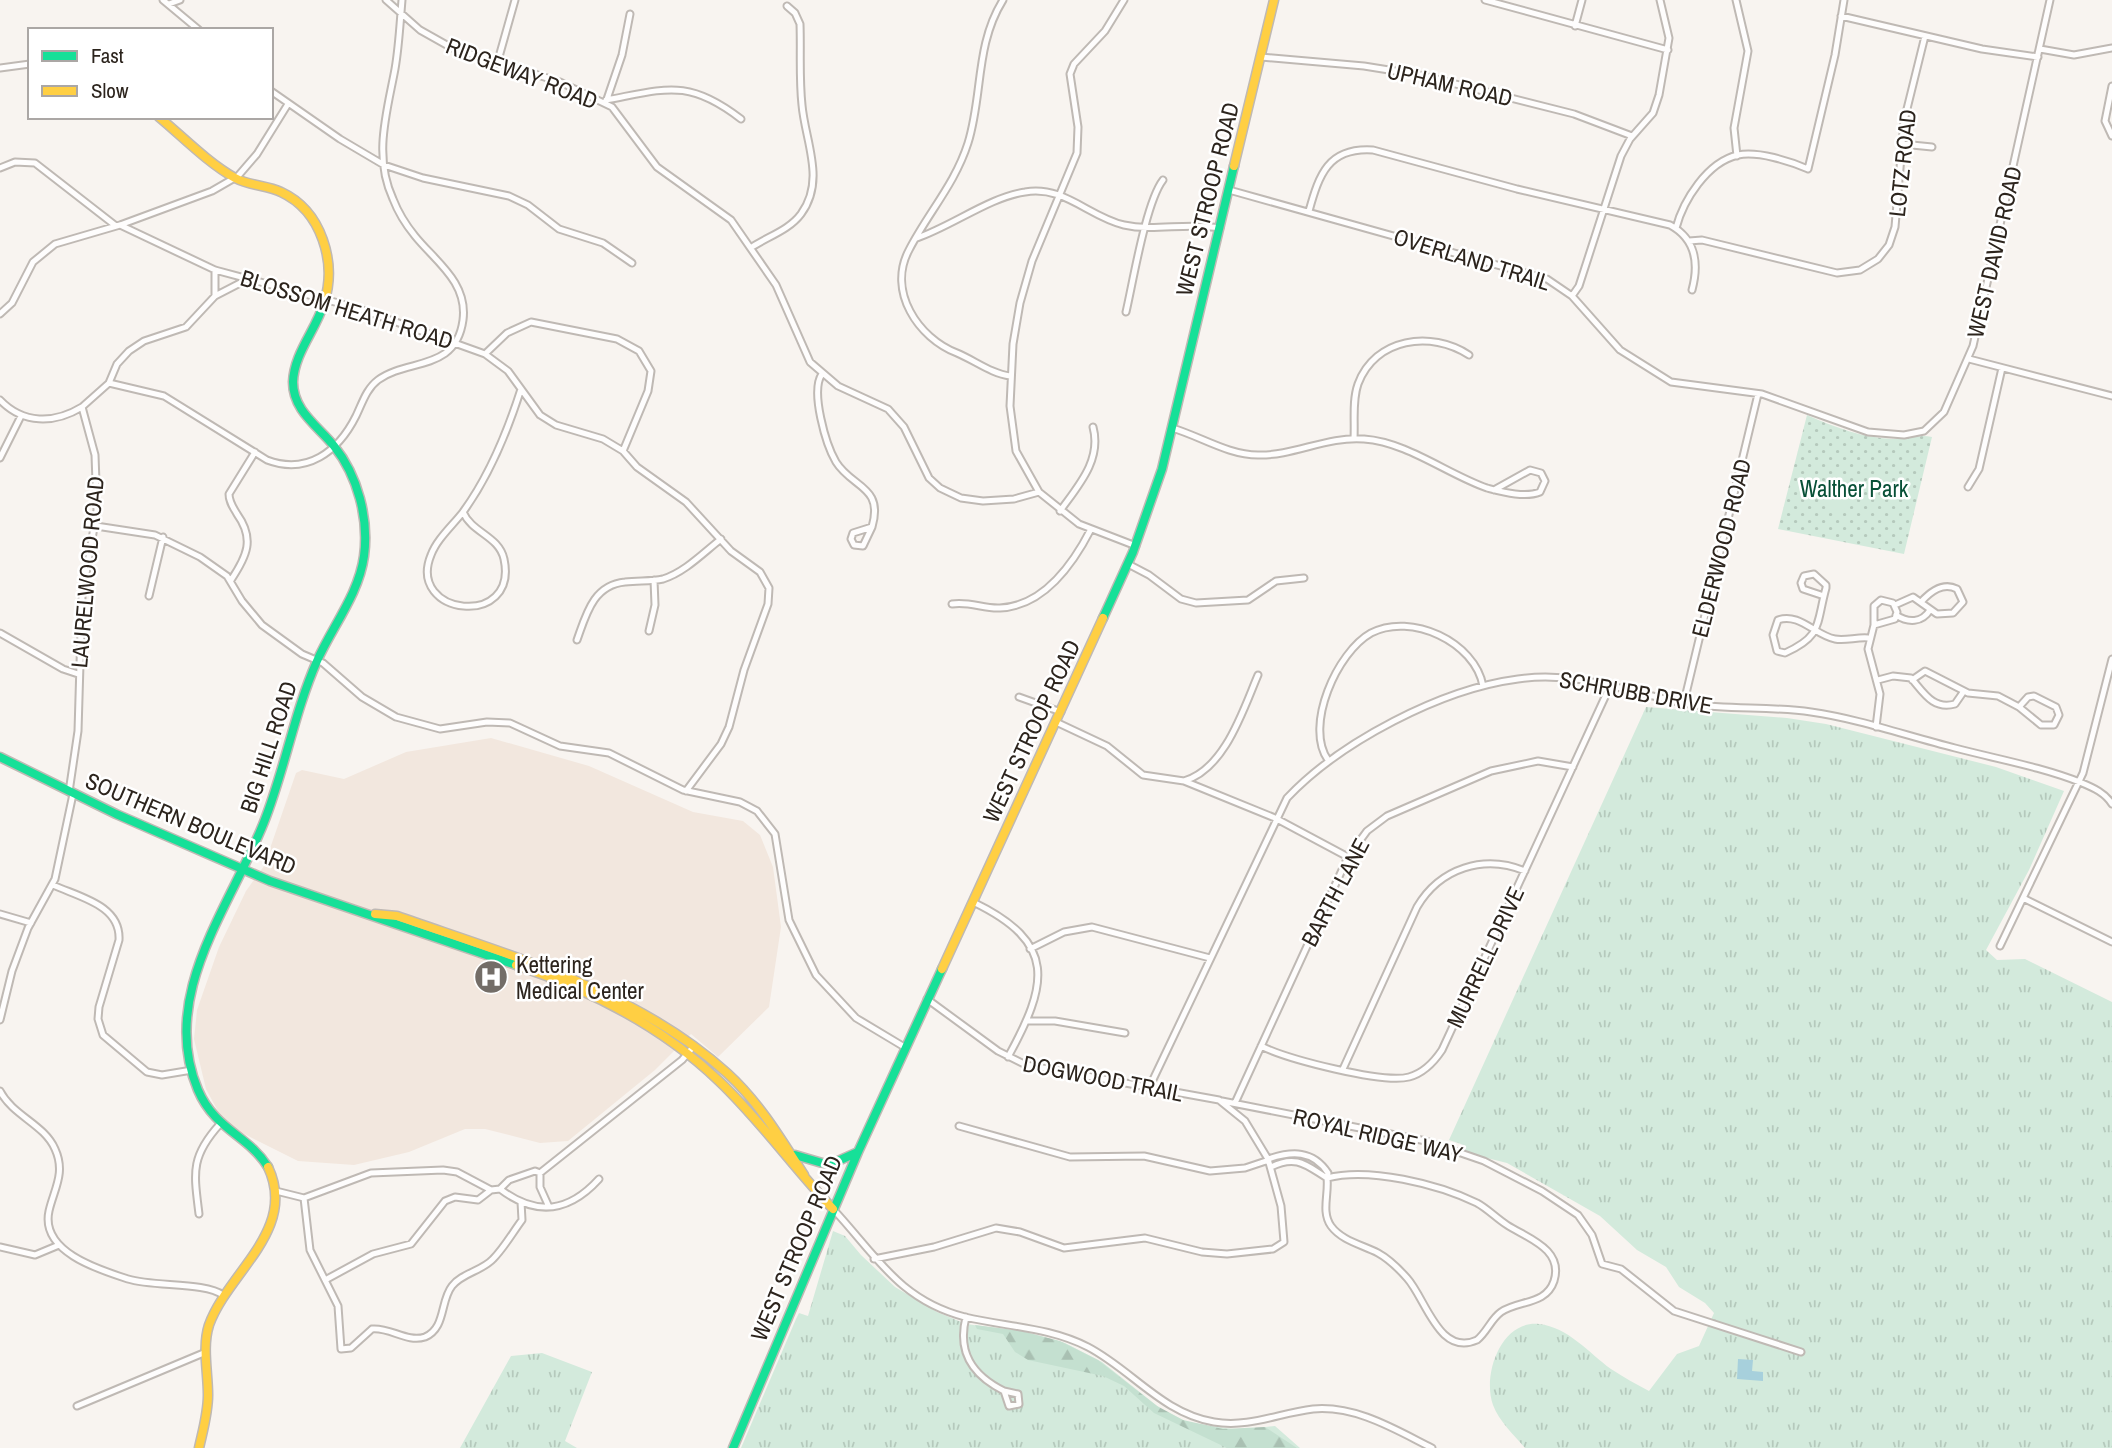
<svg xmlns="http://www.w3.org/2000/svg" width="2112" height="1448" viewBox="0 0 2112 1448" font-family="'Archivo Narrow',sans-serif">
<defs>
<pattern id="grass-tufts" width="24" height="20" patternUnits="userSpaceOnUse" patternTransform="scale(1.75)"><rect width="24" height="20" fill="#d3eadc"/><path d="M3 7l-1-3M5 7V3M7 7l1-3M15 17l-1-3M17 17v-4M19 17l1-3" fill="none" stroke="#b5c9bc"/></pattern>
<pattern id="forest-firs" width="22" height="20" patternUnits="userSpaceOnUse" patternTransform="scale(1.75)"><rect width="22" height="20" fill="#c4e0d0"/><path d="M5 1l3.5 6h-7zM16 11l3.5 6h-7z" fill="#a9c0b2"/></pattern>
<pattern id="park-dots" width="8" height="8" patternUnits="userSpaceOnUse" patternTransform="scale(1.75)"><rect width="8" height="8" fill="#d3eadc"/><path d="M2 2h.1M6 6h.1" fill="none" stroke="#b5c9bc" stroke-width="1.8" stroke-linecap="round"/></pattern>
</defs>
<rect width="100%" height="100%" fill="#f8f4f0"/>
<path fill="#f2e7de" d="M 491,738 L 589,766 L 693,812 L 743,821 L 760,835 L 773,867 L 781,927 L 769,1007 L 718,1057 L 691,1034 L 655,1070 L 568,1141 L 540,1143 L 485,1129 L 465,1129 L 409,1152 L 354,1165 L 298,1161 L 234,1129 L 220,1115 L 206,1089 L 194,1039 L 197,1010 L 219,947 L 246,891 L 264,866 L 296,773 L 302,770 L 344,779 L 406,752 Z"/>
<path fill="url(#grass-tufts)" d="M 1646,707 L 1787,718 L 1826,724 L 1996,767 L 2064,791 L 2029,870 L 1986,950 L 1997,960 L 2025,959 L 2112,1002 L 2112,1448 L 1525,1448 C 1514,1435 1499,1421 1493,1405 C 1482,1375 1501,1320 1539,1324 C 1568,1327 1589,1353 1611,1369 C 1623,1377 1636,1384 1649,1391 L 1677,1354 L 1699,1346 L 1714,1313 L 1705,1303 L 1679,1287 L 1666,1267 L 1637,1250 L 1600,1216 L 1507,1163 L 1467,1153 L 1461,1149 L 1461,1144 L 1449,1140 Z
M 833,1231 L 845,1236 L 861,1255 L 895,1287 L 937,1312 L 966,1324 L 1026,1332 L 1065,1343 L 1102,1362 L 1161,1409 L 1187,1422 L 1238,1430 L 1275,1426 L 1300,1448 L 741,1448 L 796,1319 L 799,1313 L 808,1316 Z
M 542,1353 L 592,1372 L 565,1441 L 577,1448 L 460,1448 L 511,1356 Z"/>
<path fill="url(#forest-firs)" d="M 975,1325 L 1021,1331 L 1060,1341 L 1098,1360 L 1157,1406 L 1183,1420 L 1223,1429 L 1265,1427 L 1297,1448 L 1227,1448 L 1154,1413 L 1124,1386 L 1103,1376 L 1028,1360 L 1015,1352 L 1003,1334 L 977,1329 Z"/>
<path fill="url(#park-dots)" d="M 1807,415 C 1834,427 1863,438 1894,439 C 1908,439 1919,434 1932,437 L 1904,554 L 1778,529 Z"/>
<path fill="#d3eadc" d="M 1835,470 L 1859,489 L 1841,513 L 1817,495 Z"/>
<path fill="#a7d0dc" d="M 1738,1359 L 1753,1360 L 1752,1371 L 1763,1372 L 1763,1381 L 1737,1379 Z"/>
<g fill="none" stroke-linecap="round" stroke-linejoin="round">
<g stroke="#bfb9b4" stroke-width="9">
<path id="street" d="M 163,0 L 199,30
M 386,0 L 420,30 L 452,48 L 560,82 L 612,107 L 657,167 L 731,220 L 776,285 L 810,362 L 838,386 L 888,409 L 904,427 L 929,478 L 940,488 L 961,498 L 983,501 L 1014,499 L 1039,492
M 1003,0 C 975,45 983,95 968,143 C 955,184 928,213 909,250 C 887,291 918,338 957,353 C 974,360 992,374 1010,376
M 1124,0 L 1105,31 L 1074,64 L 1070,74 L 1078,127 L 1077,153 L 1032,261 L 1020,303 L 1013,344 L 1010,406 L 1016,451 L 1039,492 L 1079,524 L 1136,546
M 1485,0 L 1668,50
M 1736,0 L 1748,51 L 1734,128 L 1737,156
M 169,4 L 180,0
M 1841,16 L 1982,49 L 2038,57
M 1575,26 L 1582,0
M 2040,49 L 2074,55 L 2112,48
M 1261,57 L 1364,66 L 1420,75 L 1574,114 L 1632,136
M 497,64 L 515,0
M 0,68 L 30,64
M 2112,86 L 2105,121 L 2112,136
M 271,91 L 340,139 L 384,165 L 423,178 L 509,196 L 528,205 L 559,229 L 603,243 L 632,263
M 606,100 C 666,89 688,78 741,119
M 606,102 L 622,55 L 630,14
M 1902,144 L 1932,147
M 0,168 L 15,162 L 35,163 L 116,226
M 1808,169 L 1835,55 L 1844,0
M 1229,190 L 1547,279 L 1572,296 L 1620,350 L 1671,382 L 1762,394 L 1868,432 L 1904,435 L 1924,431 L 1944,412 L 1973,346 L 2050,0
M 1309,211 C 1319,175 1328,147 1373,150 L 1517,189 L 1670,225 C 1696,239 1699,264 1692,290
M 120,225 L 215,270 L 357,308 L 485,354 L 508,371 L 540,415 L 556,425 L 603,439 L 623,451 L 637,467 L 686,502 L 731,551 L 760,572 L 769,588 L 768,604 L 744,670 L 729,727 L 721,744 L 686,791
M 1676,228 C 1683,201 1707,162 1738,155 C 1758,151 1790,161 1808,169
M 917,238 C 952,226 990,197 1025,192 C 1064,185 1089,217 1124,225 C 1155,232 1185,222 1220,228
M 1689,241 L 1702,240 L 1837,273 L 1860,270 L 1878,259 L 1889,245 L 1895,227 L 1904,121 L 1925,36
M 752,247 C 769,236 789,230 801,214 C 826,180 805,141 802,105 C 799,77 801,51 800,24 L 795,13 L 787,6
M 215,296 L 215,270
M 1572,296 L 1579,286 L 1621,156 L 1630,139 L 1653,113 L 1659,95 L 1669,38 L 1660,0
M 1126,312 C 1133,282 1146,202 1163,180
M 0,314 L 12,303 L 33,262 L 55,244 L 120,225 L 212,191 L 238,176 L 257,154 L 288,104
M 485,354 L 507,333 L 531,322 L 617,339 L 639,351 L 651,371 L 648,391 L 623,451
M 1969,359 L 2112,396
M 822,374 C 810,391 826,445 836,462 C 852,488 884,486 872,527
M 109,383 L 164,396 L 267,460 C 307,475 338,452 356,416 C 362,404 366,389 378,380 C 408,358 456,372 463,320 C 468,282 435,261 415,236 C 406,225 398,212 393,199 C 373,156 387,112 395,69 C 399,46 400,23 402,0
M 0,400 C 23,424 54,424 82,407
M 1172,428 C 1200,436 1228,455 1258,455 C 1294,456 1327,436 1364,439 C 1407,442 1447,474 1487,488 C 1503,492 1525,498 1540,492 L 1545,481 L 1541,473 L 1530,470 L 1494,490
M 1354,438 C 1355,421 1352,401 1358,384 C 1375,338 1431,330 1469,355
M 0,458 L 21,416
M 1968,487 L 1979,469 L 2002,368
M 1060,511 C 1078,486 1102,460 1093,427
M 463,512 C 472,533 499,536 504,559 C 519,629 406,616 431,555 C 437,539 452,526 463,512 Z
M 463,512 C 490,475 507,433 521,389
M 96,526 L 155,535 L 200,557 L 227,576 L 242,601 L 262,625 L 302,654 L 323,663 L 362,697 L 396,717 L 440,729 L 487,722 L 510,723 L 560,746 L 609,753 L 683,790 L 740,802 L 757,811 L 775,834 L 789,920 L 816,975 L 856,1018 L 906,1048
M 872,527 L 863,546 L 854,545 L 851,539 L 853,533 Z
M 1128,564 L 1149,575 L 1181,599 L 1196,603 L 1248,600 L 1276,581 L 1304,578
M 231,580 C 247,556 255,539 237,514 C 233,507 229,502 229,494 L 255,452
M 149,596 L 163,537
M 1824,596 L 1803,589 L 1801,583 L 1804,576 L 1814,574 L 1826,585 L 1826,588 C 1816,624 1823,636 1785,653 L 1777,651 L 1773,635 L 1778,620 C 1799,612 1816,636 1835,639 C 1845,641 1857,637 1868,638
M 952,604 C 969,601 984,609 1000,608 C 1044,606 1073,564 1091,529
M 1895,605 L 1913,597 L 1937,614 L 1953,613 L 1963,602 L 1957,589 C 1943,582 1931,591 1921,602
M 1896,615 C 1908,623 1922,623 1930,610
M 1874,625 L 1874,606 L 1881,600 L 1893,603 L 1897,612 L 1895,619 L 1874,625 L 1868,649 L 1880,694 L 1876,727
M 649,631 L 655,605 L 654,580
M 0,633 L 63,669 L 78,674
M 577,640 C 586,615 593,585 625,582 C 638,580 650,582 663,579 C 685,572 703,553 721,539
M 1878,680 L 1893,676 L 1911,678 C 1924,693 1933,710 1955,704 L 1964,691
M 1912,680 L 1925,671 L 1968,693 L 1998,696 L 2019,707
M 2034,696 L 2056,707 L 2059,715 L 2054,725 L 2041,725 L 2019,707 L 2028,697 Z
M 1019,697 L 1061,712
M 1684,702 L 1758,394
M 1056,722 L 1107,746 L 1143,775 L 1184,781 L 1275,818 L 1348,857
M 1328,760 C 1304,726 1337,652 1371,633 C 1411,612 1475,642 1483,686
M 1184,781 C 1225,769 1243,710 1258,675
M 69,792 L 78,731 L 82,597 L 97,510 L 95,455 L 82,407 L 109,383 L 117,364 L 129,351 L 144,341 L 186,327 L 215,296 L 246,280
M 53,885 C 79,897 121,905 119,940 L 99,1007 L 98,1019 L 103,1035 L 147,1072 L 162,1075 L 192,1070
M 2023,898 L 2112,942
M 973,902 C 1058,943 1048,984 1008,1057
M 0,914 L 31,923
M 2000,946 L 2083,773 L 2112,659
M 1030,949 L 1064,932 L 1092,927 L 1210,958
M 0,1020 L 12,971 L 28,928 L 55,879 L 73,794
M 1027,1021 L 1055,1021 L 1125,1033
M 1261,1046 C 1287,1059 1383,1084 1409,1077 C 1424,1073 1434,1062 1442,1050 L 1611,684
M 1343,1069 L 1417,907 C 1440,868 1484,854 1525,871
M 1149,1088 L 1287,798 C 1340,742 1441,689 1518,679 C 1579,670 1632,694 1690,704 C 1730,710 1771,706 1811,712 C 1860,719 1907,736 1955,748 C 1997,759 2042,767 2082,783 C 2094,788 2105,793 2112,804
M 0,1091 C 13,1116 44,1124 55,1149 C 66,1173 54,1189 49,1211 C 40,1252 100,1270 128,1279 C 154,1287 205,1282 223,1295
M 1222,1101 L 1426,1141 L 1484,1161 L 1542,1191 L 1578,1215 L 1592,1235 L 1602,1264 L 1621,1269 L 1674,1311 L 1801,1352
M 1235,1103 L 1348,857 L 1367,831 L 1387,816 L 1491,771 L 1538,761 L 1573,767
M 959,1126 L 1070,1157 L 1144,1156 L 1210,1171 L 1245,1168 L 1269,1160
M 1268,1159 C 1292,1151 1313,1150 1328,1173 L 1327,1178 C 1329,1194 1321,1212 1331,1226 C 1342,1241 1363,1245 1378,1253 C 1389,1259 1399,1269 1407,1278 C 1426,1299 1439,1357 1477,1340 C 1487,1332 1491,1319 1501,1312 C 1519,1300 1546,1305 1554,1281 C 1564,1249 1527,1238 1507,1225 C 1496,1218 1488,1209 1477,1203 C 1438,1184 1369,1167 1327,1178
M 1271,1167 C 1297,1154 1307,1166 1327,1178
M 500,1189 C 537,1217 569,1212 599,1179
M 500,1189 L 509,1180 L 535,1171 L 540,1173
M 276,1191 L 304,1198 L 371,1173 L 443,1170 L 457,1172 L 491,1190
M 304,1198 L 310,1250 L 338,1306 L 341,1349 L 351,1348 L 372,1329 C 390,1327 407,1343 425,1337 C 446,1328 440,1301 452,1286 C 462,1273 482,1271 493,1259 C 504,1248 513,1232 522,1220 L 521,1202
M 549,1207 L 540,1187 L 540,1173 L 682,1060 L 694,1046
M 833,1209 C 876,1255 899,1300 965,1317 C 1007,1327 1049,1327 1088,1347 C 1132,1370 1162,1413 1214,1422 C 1249,1428 1279,1413 1313,1409 C 1356,1405 1396,1430 1432,1448
M 199,1214 C 194,1173 190,1157 220,1124
M 0,1247 L 35,1255 L 59,1245
M 874,1259 L 934,1247 L 996,1228 L 1020,1232 L 1064,1248 L 1145,1238 L 1202,1252 L 1227,1254 L 1273,1249 L 1284,1242 L 1281,1206 L 1268,1159 L 1245,1121 L 1219,1100 L 1026,1065 L 998,1051 L 927,999
M 327,1279 L 373,1254 L 411,1244 L 445,1201 L 455,1197 L 478,1200 L 491,1190 L 500,1189
M 966,1317 C 957,1352 972,1375 1004,1391
M 1004,1391 L 1018,1394 L 1019,1404 L 1009,1406 Z
M 77,1406 L 206,1352"/>
</g>
<g stroke="#bfb9b4" stroke-width="11">
<path id="fast" d="M 1103,618 L 1133,552 L 1162,469 L 1234,166
M 0,757 L 116,814 L 270,881 L 516,965
M 795,1155 L 829,1165 L 858,1152
M 268,1167 C 248,1135 215,1130 198,1090 C 158,995 231,906 264,822 C 285,769 294,713 317,661 C 332,627 359,594 364,556 C 369,519 358,476 334,446 C 318,426 293,411 293,382 C 294,353 316,330 324,303
M 733,1448 L 858,1152 L 942,969"/>
</g>
<g stroke="#bfb9b4" stroke-width="11">
<path id="slow" d="M 159,117 C 183,137 207,162 235,178 C 250,186 267,185 281,192 C 322,211 337,263 324,303
M 1234,166 L 1274,0
M 375,914 L 397,916 C 511,956 635,990 727,1073 C 759,1102 781,1139 804,1175
M 516,965 C 590,990 663,1027 719,1081 C 761,1121 794,1168 833,1209
M 942,969 L 1103,618
M 199,1448 C 203,1430 208,1413 208,1395 C 208,1372 202,1347 209,1325 C 228,1272 298,1230 268,1167"/>
</g>
<use href="#street" stroke="#fefdfd" stroke-width="5"/>
<use href="#fast" stroke="#16e098" stroke-width="8"/>
<use href="#slow" stroke="#ffcf43" stroke-width="8"/>
</g>
<defs>
<g id="hospital-disc" transform="scale(1.75)"><circle r="9.5" fill="#736d67" stroke="#fff"/><path d="M-5-5h3v3.5h4V-5h3V5h-3V1.5h-4V5h-3Z" fill="#fff"/></g>
</defs>
<g fill-rule="evenodd">
<use href="#hospital-disc" x="491" y="977"/>
</g>
<g text-anchor="middle" dominant-baseline="central" stroke-width="5" stroke-linejoin="round" paint-order="stroke">
<g font-size="23" fill="#2c241d" stroke="#fff">
<text transform="translate(522 73) rotate(21)">RIDGEWAY ROAD</text>
<text transform="translate(1450 84) rotate(13)">UPHAM ROAD</text>
<text transform="translate(1902 163) rotate(-84)">LOTZ ROAD</text>
<text transform="translate(1207 199) rotate(-76)">WEST STROOP ROAD</text>
<text transform="translate(1994 252) rotate(-77)">WEST DAVID ROAD</text>
<text transform="translate(1472 259) rotate(17)">OVERLAND TRAIL</text>
<text transform="translate(347 309) rotate(17)">BLOSSOM HEATH ROAD</text>
<text transform="translate(1721 548) rotate(-76)">ELDERWOOD ROAD</text>
<text transform="translate(87 572) rotate(-85)">LAURELWOOD ROAD</text>
<text transform="translate(1636 692) rotate(10)">SCHRUBB DRIVE</text>
<text transform="translate(1031 731) rotate(-65)">WEST STROOP ROAD</text>
<text transform="translate(268 747) rotate(-72)">BIG HILL ROAD</text>
<text transform="translate(191 823) rotate(23)">SOUTHERN BOULEVARD</text>
<text transform="translate(1335 892) rotate(-62)">BARTH LANE</text>
<text transform="translate(1485 957) rotate(-65)">MURRELL DRIVE</text>
<text transform="translate(1103 1078) rotate(11)">DOGWOOD TRAIL</text>
<text transform="translate(1378 1135) rotate(13)">ROYAL RIDGE WAY</text>
<text transform="translate(796 1248) rotate(-67)">WEST STROOP ROAD</text>
</g>
<g font-size="23" fill="#085037" stroke="#fff">
<text x="1854" y="488">Walther Park</text>
</g>
<g font-size="23" fill="#2c241d" stroke="#fff" text-anchor="start">
<text x="516" y="964">Kettering<tspan x="516" dy="26">Medical Center</tspan></text>
</g>
</g>
<rect x="28" y="28" width="245" height="91" fill="#ffffff" stroke="#aba7a5" stroke-width="2"/>
<rect x="42" y="51" width="35" height="10" fill="#16e098" stroke="#aba7a5" stroke-width="2"/>
<text x="91" y="63" font-size="21" fill="#2c241d">Fast</text>
<rect x="42" y="86" width="35" height="10" fill="#ffcf43" stroke="#aba7a5" stroke-width="2"/>
<text x="91" y="98" font-size="21" fill="#2c241d">Slow</text>
</svg>
